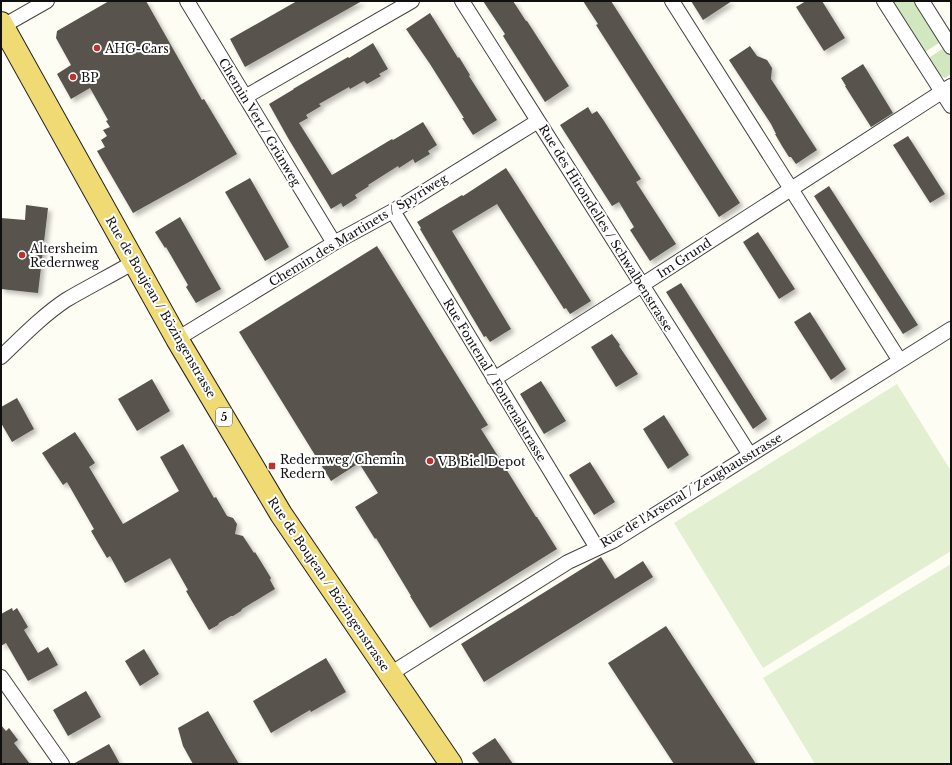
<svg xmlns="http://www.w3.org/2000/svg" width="952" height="765" viewBox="0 0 952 765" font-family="'Libre Baskerville',serif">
<defs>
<filter id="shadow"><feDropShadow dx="3.5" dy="3.5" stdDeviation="2" flood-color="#0004"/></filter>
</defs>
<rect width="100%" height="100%" fill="#fefdf4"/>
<path fill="#d1e7bf" d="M 892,1 L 916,1 L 942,41 L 925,52 Z
M 945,47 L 951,56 L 951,74 L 945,78 L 941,76 L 929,58 Z"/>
<path fill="#e2efd0" d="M 897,384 L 951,471 L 951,551 L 763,668 L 674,523 Z
M 951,564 L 951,764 L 815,764 L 763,678 Z"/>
<path fill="#58524d" filter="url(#shadow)" d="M 109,1 L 146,1 L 202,100 L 204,99 L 237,154 L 189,182 L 133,213 L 97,151 L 105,147 L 101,140 L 107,136 L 103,130 L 110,127 L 106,121 L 108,120 L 90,88 L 71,99 L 57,74 L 71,65 L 56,38 L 57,31 Z
M 297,1 L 362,1 L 245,67 L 230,39 Z
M 483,1 L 513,1 L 526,21 L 527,21 L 569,86 L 545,102 L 503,36 L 505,34 Z
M 583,1 L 611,1 L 740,203 L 719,217 L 596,25 L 598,24 Z
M 691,1 L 732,1 L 703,20 Z
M 806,1 L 822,1 L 845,38 L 824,51 L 796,7 Z
M 430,13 L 458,58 L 459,57 L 470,75 L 469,76 L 497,120 L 473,135 L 462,118 L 464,118 L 430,64 L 406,29 Z
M 373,43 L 388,69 L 379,74 L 381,76 L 367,84 L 364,81 L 350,89 L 349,87 L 319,104 L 321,106 L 306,115 L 308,118 L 299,123 L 332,175 L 392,139 L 393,140 L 423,122 L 437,145 L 428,151 L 430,154 L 415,163 L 413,159 L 399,168 L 398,166 L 368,185 L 369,186 L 355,195 L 357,198 L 343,207 L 341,203 L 331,209 L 288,138 L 269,104 L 294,89 L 293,89 L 348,57 L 349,58 Z
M 750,46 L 757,56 L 767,60 L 772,68 L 771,79 L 817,150 L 796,164 L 791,157 L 789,157 L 782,146 L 775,134 L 776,134 L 771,124 L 729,60 Z
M 863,64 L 893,113 L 871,127 L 845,86 L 846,86 L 841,78 Z
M 588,107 L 592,114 L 597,111 L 604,121 L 641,179 L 636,182 L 676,244 L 650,261 L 630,230 L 634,227 L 619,202 L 612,206 L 560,125 Z
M 908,136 L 945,194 L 930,203 L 893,145 Z
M 506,168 L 591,301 L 570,314 L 566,308 L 564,309 L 497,204 L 452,231 L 511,329 L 490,342 L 486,336 L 484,337 L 420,229 L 421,228 L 417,222 L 462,195 L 463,196 Z
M 250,178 L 289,247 L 265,261 L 225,192 Z
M 829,186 L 918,325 L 903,334 L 814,196 Z
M 26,205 L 48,208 L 38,293 L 1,289 L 1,218 L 25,220 Z
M 180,217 L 221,289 L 196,303 L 186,287 L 188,285 L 166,247 L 165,248 L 155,232 Z
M 758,232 L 795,289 L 779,299 L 743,242 Z
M 377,246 L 488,425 L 481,429 L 536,517 L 537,517 L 557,549 L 430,628 L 410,596 L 411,596 L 376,538 L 375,539 L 355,507 L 378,493 L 359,463 L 331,481 L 239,332 Z
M 681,283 L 767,419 L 753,429 L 666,292 Z
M 810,312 L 846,369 L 831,380 L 794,322 Z
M 612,334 L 620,345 L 619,346 L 638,374 L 616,387 L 591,347 Z
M 152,379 L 170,411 L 137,431 L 118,399 Z
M 541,381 L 566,421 L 544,434 L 520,394 Z
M 17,398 L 34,429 L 12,442 L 1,423 L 1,407 Z
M 664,415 L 689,455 L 668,469 L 643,429 Z
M 75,432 L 95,463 L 89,467 L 123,524 L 179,491 L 160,457 L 183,444 L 214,498 L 216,497 L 227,516 L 233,518 L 237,524 L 235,534 L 243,536 L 254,553 L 255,552 L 271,578 L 270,580 L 275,589 L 242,609 L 241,611 L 233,616 L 231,616 L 219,623 L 218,625 L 209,630 L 186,591 L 188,590 L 170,558 L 125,583 L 110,556 L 107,558 L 91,531 L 94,529 L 67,482 L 63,485 L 42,453 Z
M 590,462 L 615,502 L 594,515 L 569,475 Z
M 601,557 L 615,579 L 643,561 L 653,577 L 484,682 L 461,644 Z
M 12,608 L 13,611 L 17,608 L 28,627 L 24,630 L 38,653 L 48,647 L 58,665 L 28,681 L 6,643 L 1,646 L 1,614 Z
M 666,626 L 756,764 L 674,764 L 608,663 Z
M 144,649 L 159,674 L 140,686 L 125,661 Z
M 326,658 L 346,692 L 311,712 L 310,710 L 271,733 L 253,701 Z
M 86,691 L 101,717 L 68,736 L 53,710 Z
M 208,711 L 227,744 L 239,764 L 193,764 L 183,746 L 178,728 Z
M 1,725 L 6,731 L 9,728 L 18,740 L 14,743 L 30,764 L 1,764 Z
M 495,738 L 513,764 L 480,764 L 472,753 Z
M 109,744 L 120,764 L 73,764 Z"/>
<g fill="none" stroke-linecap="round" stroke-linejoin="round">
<g stroke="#434343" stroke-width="16">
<path id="minor" d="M 187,1 L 334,243
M 462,1 L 750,455
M 672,1 L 900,361
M 884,1 L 951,106
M 922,1 L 951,47
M 3,26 L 47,1
M 245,97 L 412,1
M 393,211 L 597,548
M 177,339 L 334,243 L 393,211 L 538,121
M 1,357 C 22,337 42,316 66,300 C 88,287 112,275 134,262
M 494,379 L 642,285 L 951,86
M 390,674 L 568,562 L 613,541 L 951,329
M 1,677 L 62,764"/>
</g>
<g stroke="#212121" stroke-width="24">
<path id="primary" d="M 1,23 L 177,339 L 281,514 L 451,764"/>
</g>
<use href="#minor" stroke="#fff" stroke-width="14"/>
<use href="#primary" stroke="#efda73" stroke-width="22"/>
</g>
<g fill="#b83430" stroke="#fff" stroke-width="1.5">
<circle cx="97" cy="48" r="4"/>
<circle cx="73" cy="77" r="4"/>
<circle cx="22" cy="255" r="4"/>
<circle cx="430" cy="461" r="4"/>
<rect x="268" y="462" width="8" height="8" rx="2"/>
</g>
<g text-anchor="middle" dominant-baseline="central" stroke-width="4" stroke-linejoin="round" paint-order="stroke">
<rect fill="#fff" stroke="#585858" stroke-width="1" x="216" y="408" width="16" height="18" rx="3"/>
<g font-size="11" font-weight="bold" fill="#101010">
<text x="224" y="417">5</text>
</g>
<g font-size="12" fill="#101010" stroke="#fff" text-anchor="start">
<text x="105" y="48">AHG-Cars</text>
<text x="81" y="77">BP</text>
<text x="30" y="248">Altersheim<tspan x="30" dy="14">Redernweg</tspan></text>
<text x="280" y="459">Redernweg/Chemin<tspan x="280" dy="14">Redern</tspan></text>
<text x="438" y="461">VB Biel Depot</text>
</g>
<g font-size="12" fill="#101010" stroke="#fff">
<text transform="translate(260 122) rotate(59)">Chemin Vert / Grünweg</text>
<text transform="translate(606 228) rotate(58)">Rue des Hirondelles / Schwalbenstrasse</text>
<text transform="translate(358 230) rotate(-31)">Chemin des Martinets / Spyriweg</text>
<text transform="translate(684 258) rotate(-33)">Im Grund</text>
<text transform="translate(161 307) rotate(60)">Rue de Boujean / Bözingenstrasse</text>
<text transform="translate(495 380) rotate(59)">Rue Fontenal / Fontenalstrasse</text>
<text transform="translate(691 490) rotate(-31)">Rue de l'Arsenal / Zeughausstrasse</text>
<text transform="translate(329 584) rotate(56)">Rue de Boujean / Bözingenstrasse</text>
</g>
</g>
<rect width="952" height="765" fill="none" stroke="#101010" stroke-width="4"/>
</svg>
